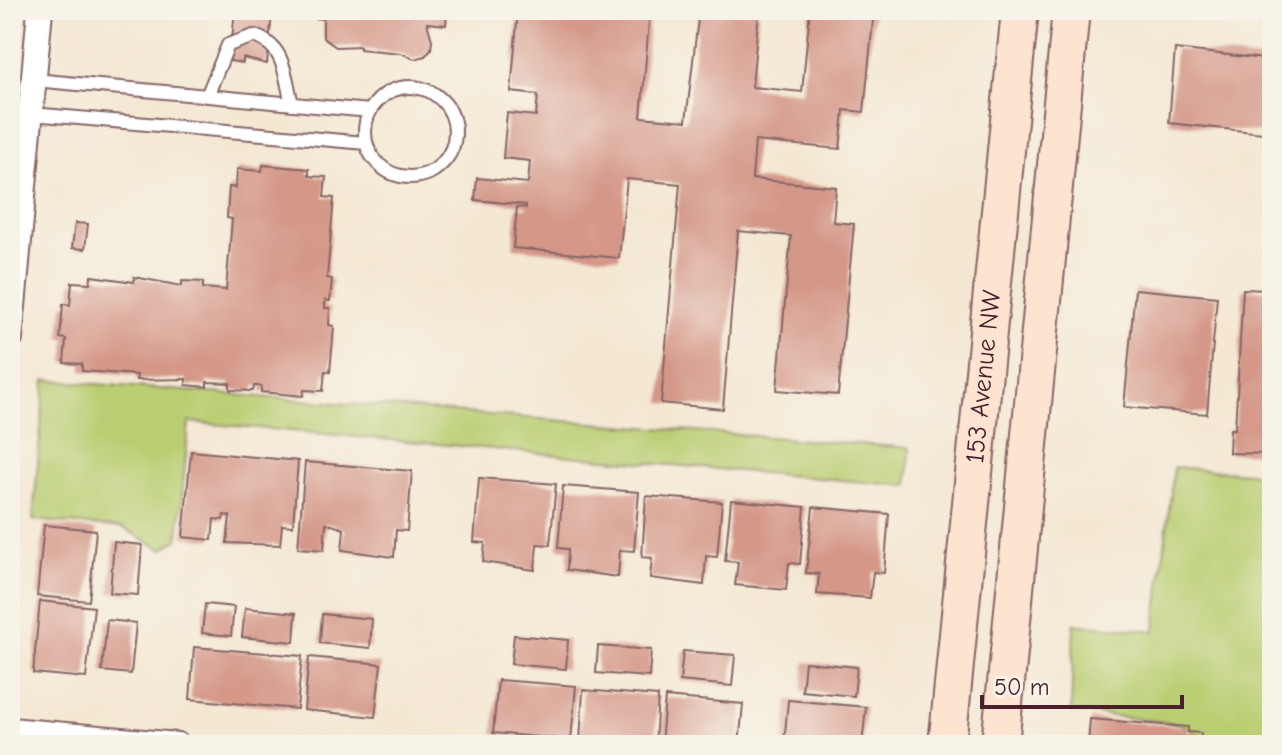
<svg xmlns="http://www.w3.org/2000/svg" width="1282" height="755" viewBox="0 0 1282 755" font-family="'Comic Neue',sans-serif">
<rect width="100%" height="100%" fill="#f7f3e8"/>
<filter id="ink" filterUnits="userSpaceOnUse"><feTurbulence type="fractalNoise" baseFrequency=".0125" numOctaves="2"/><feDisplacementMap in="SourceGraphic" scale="16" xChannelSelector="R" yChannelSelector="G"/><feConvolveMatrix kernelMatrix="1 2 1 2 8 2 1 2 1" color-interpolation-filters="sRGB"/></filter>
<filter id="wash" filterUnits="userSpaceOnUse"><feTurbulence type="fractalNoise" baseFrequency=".006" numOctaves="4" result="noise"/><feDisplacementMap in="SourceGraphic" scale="32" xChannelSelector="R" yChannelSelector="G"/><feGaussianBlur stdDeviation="1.8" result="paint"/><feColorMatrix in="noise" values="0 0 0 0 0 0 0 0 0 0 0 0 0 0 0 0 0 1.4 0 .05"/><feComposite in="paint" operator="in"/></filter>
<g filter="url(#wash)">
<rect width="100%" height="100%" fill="#f4e8d3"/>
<path fill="#b9ce72" stroke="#82764e" stroke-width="2" d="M 45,380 L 910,448 L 908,486 L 189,422 L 178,539 L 162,549 L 123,528 L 33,520 Z
M 1174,467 L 1272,475 L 1272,745 L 1218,745 L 1181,724 L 1071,711 L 1074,624 L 1155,631 Z"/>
<g id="blocks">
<path fill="#d49788" d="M 235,10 L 447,10 L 446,25 L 427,23 L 432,40 L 431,49 L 425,56 L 414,59 L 401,53 L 360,49 L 360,46 L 336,47 L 323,38 L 323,19 L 272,14 L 267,64 L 243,58 L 243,63 L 230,61 Z
M 518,10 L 650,10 L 641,117 L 686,121 L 699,10 L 759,10 L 752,87 L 802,92 L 810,10 L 874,10 L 864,112 L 844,110 L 840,149 L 755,141 L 752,179 L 836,187 L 833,222 L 854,224 L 838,395 L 777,390 L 791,236 L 738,231 L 723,409 L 661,403 L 680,184 L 627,179 L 619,258 L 513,248 L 517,207 L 526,208 L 526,205 L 475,200 L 477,178 L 528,183 L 530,161 L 503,158 L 507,113 L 536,116 L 538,95 L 511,92 Z
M 1175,49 L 1272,60 L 1272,134 L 1169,123 Z
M 263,165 L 309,169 L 309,176 L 326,177 L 324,197 L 334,198 L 327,278 L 332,279 L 330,301 L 325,300 L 325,308 L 330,308 L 329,325 L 334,326 L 330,372 L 325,371 L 323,391 L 304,390 L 303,396 L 261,392 L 261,386 L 254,386 L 253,391 L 230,390 L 230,383 L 207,382 L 207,387 L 186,385 L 186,379 L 136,380 L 137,375 L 82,371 L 82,364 L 64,363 L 66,339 L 60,338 L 63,304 L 70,305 L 72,282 L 90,283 L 91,276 L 134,282 L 134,277 L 182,286 L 182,281 L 203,282 L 203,288 L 226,290 L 232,219 L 227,218 L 229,187 L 236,188 L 237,169 L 262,171 Z
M 75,223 L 88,224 L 85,249 L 72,248 Z
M 1135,289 L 1217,297 L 1207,414 L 1124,407 Z
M 1243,289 L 1267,290 L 1267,296 L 1272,297 L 1272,454 L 1229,453 L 1230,429 L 1235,429 Z
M 191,451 L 298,461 L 293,526 L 282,525 L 280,545 L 227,543 L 230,516 L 224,515 L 223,520 L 214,519 L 212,540 L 183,537 Z
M 305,462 L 412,471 L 407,531 L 396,530 L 394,557 L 342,550 L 344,529 L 326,523 L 324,550 L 298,548 Z
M 479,478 L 556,484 L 550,545 L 537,544 L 535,570 L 483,562 L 485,543 L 474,542 Z
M 563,486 L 639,492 L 634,551 L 620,550 L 618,577 L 567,570 L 568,549 L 558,548 Z
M 646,496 L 722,502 L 717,557 L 706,556 L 704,585 L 650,578 L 652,558 L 642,557 Z
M 731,500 L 805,507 L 800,564 L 789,563 L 786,590 L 735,585 L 738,562 L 725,561 Z
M 813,507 L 889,514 L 884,573 L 873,572 L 870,598 L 817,594 L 819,574 L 806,573 Z
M 44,525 L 96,530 L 89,601 L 37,596 Z
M 114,542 L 142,545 L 138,595 L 110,593 Z
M 40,601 L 94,607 L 86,678 L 33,673 Z
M 205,604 L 234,607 L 231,636 L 202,633 Z
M 245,608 L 296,613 L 294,642 L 242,637 Z
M 322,614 L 372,619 L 370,648 L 320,643 Z
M 107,620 L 136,623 L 131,674 L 102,671 Z
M 514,635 L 568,640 L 566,669 L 511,664 Z
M 598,646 L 651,650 L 649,677 L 596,673 Z
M 194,647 L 302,656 L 297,709 L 190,699 Z
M 683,651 L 735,655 L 732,686 L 680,681 Z
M 309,657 L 381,664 L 375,717 L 304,710 Z
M 805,662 L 857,667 L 854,696 L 802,691 Z
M 498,680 L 576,686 L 571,740 L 493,733 Z
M 583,690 L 658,696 L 655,745 L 580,742 Z
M 665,697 L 743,704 L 739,745 L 661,745 Z
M 788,700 L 866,707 L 862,745 L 784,745 Z
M 1090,719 L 1188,727 L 1188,732 L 1201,733 L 1200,745 L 1088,745 Z"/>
</g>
</g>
<g filter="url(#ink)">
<use href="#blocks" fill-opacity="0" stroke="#866566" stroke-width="2"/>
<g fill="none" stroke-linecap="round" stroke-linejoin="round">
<g stroke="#866566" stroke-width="16">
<path id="service" d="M 34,80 L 370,111
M365 132a45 45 0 1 1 90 0a45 45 0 1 1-90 0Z
M 207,96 L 228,45 L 254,36 C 285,45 285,76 292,104
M 32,114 L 366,143"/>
</g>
<g stroke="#866566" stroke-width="28">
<path id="minor" d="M 10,339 L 40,10
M 10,730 L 177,745"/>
</g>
<g stroke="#866566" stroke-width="40">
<g id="secondary">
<path id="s1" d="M 947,745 L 1020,10"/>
<path d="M 1000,745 L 1071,10"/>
</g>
</g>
<use href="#service" stroke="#fff" stroke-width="12"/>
<use href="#minor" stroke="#fff" stroke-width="24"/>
<use href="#secondary" stroke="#fde4d0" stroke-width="36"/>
</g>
</g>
<g text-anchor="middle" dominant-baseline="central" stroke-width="6" stroke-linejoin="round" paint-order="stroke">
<g font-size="26" fill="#4a1f2b" stroke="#f7f3e8">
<text stroke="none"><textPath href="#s1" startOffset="370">153 Avenue NW</textPath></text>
</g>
</g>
<rect width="1282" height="755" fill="none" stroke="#f7f3e8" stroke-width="40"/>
<path d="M982 695v12h200v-12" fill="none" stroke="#4a1f2b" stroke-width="4"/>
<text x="994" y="695" font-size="24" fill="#4a1f2b" stroke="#f7f3e8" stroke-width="6" paint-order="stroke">50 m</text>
</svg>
